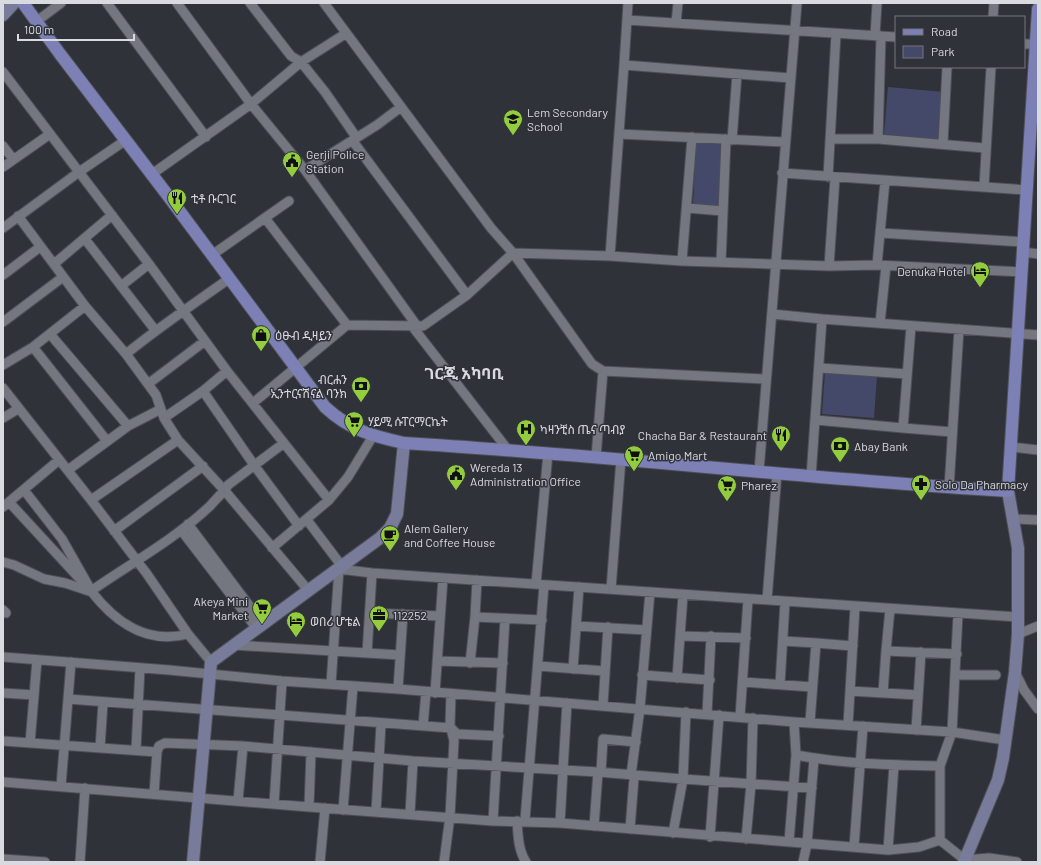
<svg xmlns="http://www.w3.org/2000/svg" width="1041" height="865" viewBox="0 0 1041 865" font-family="Barlow,'Noto Sans Ethiopic',sans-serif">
<rect width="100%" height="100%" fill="#30323a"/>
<path fill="#454969" d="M 888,87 L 944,92 L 940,140 L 884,134 Z
M 696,140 L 726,142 L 723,208 L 693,206 Z
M 825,372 L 877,375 L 874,418 L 822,414 Z"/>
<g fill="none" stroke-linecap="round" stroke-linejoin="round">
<g stroke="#4e4f56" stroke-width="11">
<path id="street" d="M 107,3 L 206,137
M 177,3 L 251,104 L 305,170 L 417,326
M 250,3 L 291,56 L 301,62 L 325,92 L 354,134 L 355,144 L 467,295
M 324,3 L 491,228 L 513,253 L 592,364 L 603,371 L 596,457
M 628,3 L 624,65 L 791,78
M 993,17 L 994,3
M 627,20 L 896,37
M 37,21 L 61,3
M 676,23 L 678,3
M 875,36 L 877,3
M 1024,44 L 1036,44
M 624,65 L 610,256 L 682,261 L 829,266 L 835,178
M 3,72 L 149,264 L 227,371 L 329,500
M 619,134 L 785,142
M 831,139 L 878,139 L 985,148
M 878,139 L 881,36
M 732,140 L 737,74
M 943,143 L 947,67
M 3,146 L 13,159
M 3,167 L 50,134
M 305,170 L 377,125 L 401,107
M 782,173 L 1027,190
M 152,174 L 251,104 L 301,62 L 345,34
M 828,177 L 836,34
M 984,187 L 991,67
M 687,208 L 723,211
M 18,216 L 85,306 L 126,354 L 156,395 L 164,418 L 178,440 L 225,491 L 308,590
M 265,218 L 347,325
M 3,228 L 79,172 L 126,140
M 881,233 L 1024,242
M 85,239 L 155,330
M 1023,252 L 1038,254
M 212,255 L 289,201
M 682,261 L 692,137
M 721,262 L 726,139
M 54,264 L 112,215
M 877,265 L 885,181
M 829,266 L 877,265 L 1022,272
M 3,275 L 40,247
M 121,286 L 149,264
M 772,314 L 822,319 L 811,477
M 822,319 L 1038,335
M 3,322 L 63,277
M 880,323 L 886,266
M 412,326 L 508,450
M 911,326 L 903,428 L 952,432
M 50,334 L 128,426
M 33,347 L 107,441
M 126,354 C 159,327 195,303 230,278
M 3,365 L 33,347 L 85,306
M 820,368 L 907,374
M 603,371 L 766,379
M 148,384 L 205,341
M 3,388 L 91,500 L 147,574 L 188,634 L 211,662
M 203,391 L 254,465 L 299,526
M 253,403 L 347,325 L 423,326 L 467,295 L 513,253 L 610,256
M 3,418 L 18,409
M 164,418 L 203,391 L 227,371
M 816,420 L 903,428
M 1011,447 L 1038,450
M 68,470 L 128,426 L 161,409
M 759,471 L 797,3
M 949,488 L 959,329
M 24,490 L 62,539 L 88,585
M 91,500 L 178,440
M 9,502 L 91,591 C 115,622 146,645 188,634
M 3,507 L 59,460
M 1013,519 L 1038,520
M 307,520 L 341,565
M 188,524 L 263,624
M 181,530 L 257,629
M 114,531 L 203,466
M 272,548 L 329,500 L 348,477 L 373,436
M 3,562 L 14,565 L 44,579 L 65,583 L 89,591
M 536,584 L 548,453
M 611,589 L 621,459
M 91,591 C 130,564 175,539 210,506 C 216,499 223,493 228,485 L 284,443
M 767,600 L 777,473
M 890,609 L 886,651 L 957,654
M 3,610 L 6,613
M 370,613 L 440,616
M 475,617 L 542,620
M 576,626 L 646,630
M 1018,634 L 1038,626
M 680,636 L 746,638
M 783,641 L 816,643
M 233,645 L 400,655
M 367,653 L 372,573
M 3,657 L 169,670 L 282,681 L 398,689 L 794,722 L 952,732 L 1005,740
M 437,661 L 503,663
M 470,663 L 475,617 L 477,580
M 538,666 L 605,671
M 573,669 L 579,587
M 1015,672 L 1024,690 L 1038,709
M 642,675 L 710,680
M 955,675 L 996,675
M 677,678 L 683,595
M 743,682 L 812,687
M 331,684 L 339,569 L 372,573 L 1018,617
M 780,684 L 785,602
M 398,689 L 403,614
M 850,691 L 918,695
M 3,693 L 34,695
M 435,693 L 443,578
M 883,693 L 886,651
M 68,699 L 451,728 L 457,734 L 499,736
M 567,703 L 563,770 L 598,772
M 603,705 L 608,627
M 686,712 L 683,779 L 812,788
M 707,714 L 711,636
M 740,717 L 748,599
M 810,722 L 816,643 L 853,646
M 848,725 L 855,607
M 423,726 L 426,692
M 916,730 L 921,652
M 3,741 L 157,752
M 30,743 L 37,660
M 100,748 L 103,703
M 136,750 L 140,668
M 796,755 C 843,764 892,765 940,766 L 952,732 L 958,614
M 601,772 L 603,739 L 636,742
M 3,782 L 309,807 L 493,821 L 560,823 L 888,850 L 919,847 L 940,840
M 61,786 L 71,662
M 154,794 L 157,752 L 159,746 L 165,743 L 243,746 L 413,761 L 563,770 L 560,823
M 238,801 L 243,746
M 274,804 L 282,681
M 309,807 L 311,752
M 343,810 L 353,686
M 376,812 L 381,724
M 410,814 L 413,761
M 525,820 L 544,585
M 493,821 L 505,619
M 517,821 C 518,834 518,850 526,862
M 594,826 L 598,772 L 683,779 L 673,833
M 630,829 L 634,778 L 631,775 L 640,708 L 650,592
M 710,837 L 719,715
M 746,839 L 751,784 L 753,718
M 940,840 L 965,860 L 989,858 L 1017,862
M 940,840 L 940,766
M 789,842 L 796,755 L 794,722
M 854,847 L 863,726
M 888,850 L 894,765
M 3,859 L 45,862
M 80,862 L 85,788
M 320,862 L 325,808
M 444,862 L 450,816 L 454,741 L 450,725 L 451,694
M 803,862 L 807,844 L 814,759"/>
</g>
<g stroke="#4e4f56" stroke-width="14">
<path id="secondary" d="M 3,15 L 14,3
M 193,862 L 211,662 L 380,538 L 390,528 L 397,514 L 404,443
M 964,862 L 998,780 L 1003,758 L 1015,672 L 1018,634 L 1018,548 L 1008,491"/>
</g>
<g stroke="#4e4f56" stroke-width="14">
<path id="primary" d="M 23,3 L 60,54 L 169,197 L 325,407 C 350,430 372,436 404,443 C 606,455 806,479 1008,491 L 1038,9"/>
</g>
<use href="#street" stroke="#747680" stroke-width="9"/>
<use href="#secondary" stroke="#787b9a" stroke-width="12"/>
<use href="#primary" stroke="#7c80b4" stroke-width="12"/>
</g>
<defs>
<g id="school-pin" transform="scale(1)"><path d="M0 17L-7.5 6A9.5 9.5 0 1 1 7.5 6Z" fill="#93cc3d" stroke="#30323a"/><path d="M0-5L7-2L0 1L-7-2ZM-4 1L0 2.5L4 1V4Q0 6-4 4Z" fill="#111"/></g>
<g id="civic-pin" transform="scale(1)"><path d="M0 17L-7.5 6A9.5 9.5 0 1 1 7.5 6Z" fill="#93cc3d" stroke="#30323a"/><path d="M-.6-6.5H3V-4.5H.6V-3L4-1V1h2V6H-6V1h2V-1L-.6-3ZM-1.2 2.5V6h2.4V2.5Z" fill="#111"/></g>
<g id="restaurant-pin" transform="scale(1)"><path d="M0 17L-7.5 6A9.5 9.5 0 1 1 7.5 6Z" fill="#93cc3d" stroke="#30323a"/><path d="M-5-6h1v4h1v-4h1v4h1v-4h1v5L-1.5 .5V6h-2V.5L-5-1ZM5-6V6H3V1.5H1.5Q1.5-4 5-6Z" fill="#111"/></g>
<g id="hotel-pin" transform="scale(1)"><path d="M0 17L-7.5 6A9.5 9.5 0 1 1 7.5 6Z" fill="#93cc3d" stroke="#30323a"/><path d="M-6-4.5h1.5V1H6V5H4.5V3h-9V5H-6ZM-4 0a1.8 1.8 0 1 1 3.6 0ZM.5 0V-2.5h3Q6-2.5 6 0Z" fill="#111"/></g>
<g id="shop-pin" transform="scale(1)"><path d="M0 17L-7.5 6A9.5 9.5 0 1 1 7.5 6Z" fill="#93cc3d" stroke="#30323a"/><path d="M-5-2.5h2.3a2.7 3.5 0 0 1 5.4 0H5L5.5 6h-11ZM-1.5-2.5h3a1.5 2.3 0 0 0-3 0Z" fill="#111"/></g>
<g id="bank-pin" transform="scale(1)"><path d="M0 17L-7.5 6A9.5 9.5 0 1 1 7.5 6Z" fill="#93cc3d" stroke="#30323a"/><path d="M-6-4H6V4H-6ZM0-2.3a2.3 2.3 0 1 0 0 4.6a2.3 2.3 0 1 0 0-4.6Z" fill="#111"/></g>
<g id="supermarket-pin" transform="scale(1)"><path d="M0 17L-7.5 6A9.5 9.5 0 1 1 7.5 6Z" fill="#93cc3d" stroke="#30323a"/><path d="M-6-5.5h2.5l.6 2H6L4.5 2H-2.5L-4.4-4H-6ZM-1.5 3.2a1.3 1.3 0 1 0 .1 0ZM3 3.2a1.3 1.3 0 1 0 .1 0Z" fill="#111"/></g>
<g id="hospital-pin" transform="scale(1)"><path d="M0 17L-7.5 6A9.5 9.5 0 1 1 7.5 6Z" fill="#93cc3d" stroke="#30323a"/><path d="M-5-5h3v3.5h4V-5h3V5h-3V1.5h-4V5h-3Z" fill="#111"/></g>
<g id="pharmacy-pin" transform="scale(1)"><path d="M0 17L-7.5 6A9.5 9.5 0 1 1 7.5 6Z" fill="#93cc3d" stroke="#30323a"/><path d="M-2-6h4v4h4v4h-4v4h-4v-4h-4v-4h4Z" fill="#111"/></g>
<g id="cafe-pin" transform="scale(1)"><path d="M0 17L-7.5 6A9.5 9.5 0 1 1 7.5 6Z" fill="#93cc3d" stroke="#30323a"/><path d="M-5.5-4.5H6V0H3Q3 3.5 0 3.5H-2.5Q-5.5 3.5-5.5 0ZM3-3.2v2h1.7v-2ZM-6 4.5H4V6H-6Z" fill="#111"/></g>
<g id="office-pin" transform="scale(1)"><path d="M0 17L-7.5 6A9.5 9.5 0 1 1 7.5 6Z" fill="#93cc3d" stroke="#30323a"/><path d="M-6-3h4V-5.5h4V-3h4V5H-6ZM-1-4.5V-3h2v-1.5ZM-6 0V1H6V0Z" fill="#111"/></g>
</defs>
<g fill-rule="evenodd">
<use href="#school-pin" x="513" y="119"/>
<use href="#civic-pin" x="292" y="161"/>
<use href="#restaurant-pin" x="177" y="198"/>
<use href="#hotel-pin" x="980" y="271"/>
<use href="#shop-pin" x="261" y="335"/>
<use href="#bank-pin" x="361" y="386"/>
<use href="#supermarket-pin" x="354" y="421"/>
<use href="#hospital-pin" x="526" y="429"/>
<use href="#restaurant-pin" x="781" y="435"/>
<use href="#bank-pin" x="840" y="446"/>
<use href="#supermarket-pin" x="634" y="455"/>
<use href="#civic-pin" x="456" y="474"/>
<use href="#pharmacy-pin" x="921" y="484"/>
<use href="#supermarket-pin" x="727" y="485"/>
<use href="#cafe-pin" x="390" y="535"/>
<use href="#supermarket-pin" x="262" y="608"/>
<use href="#office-pin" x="379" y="615"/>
<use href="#hotel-pin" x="296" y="621"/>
</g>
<g text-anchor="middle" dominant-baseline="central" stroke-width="3" stroke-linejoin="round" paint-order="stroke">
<g font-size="12" fill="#d9dadf" stroke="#30323a" text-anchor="start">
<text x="527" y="112">Lem Secondary<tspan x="527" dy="14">School</tspan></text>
<text x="306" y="154">Gerji Police<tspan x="306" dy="14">Station</tspan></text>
<text x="191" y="198">ቲቶ ቡርገር</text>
<text x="966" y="271" text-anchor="end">Denuka Hotel</text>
<text x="275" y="335">ዕፁብ ዲዛይን</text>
<text x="347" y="379" text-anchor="end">ብርሐን<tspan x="347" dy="14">ኢንተርናሽናል ባንክ</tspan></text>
<text x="368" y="421">ሃይሚ ሱፐርማርኬት</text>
<text x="540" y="429">ካዛንቺስ ጤና ጣብያ</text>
<text x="767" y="435" text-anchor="end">Chacha Bar &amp; Restaurant</text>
<text x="854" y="446">Abay Bank</text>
<text x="648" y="455">Amigo Mart</text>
<text x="470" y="467">Wereda 13<tspan x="470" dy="14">Administration Office</tspan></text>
<text x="935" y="484">Solo Da Pharmacy</text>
<text x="741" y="485">Pharez</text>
<text x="404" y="528">Alem Gallery<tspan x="404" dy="14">and Coffee House</tspan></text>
<text x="248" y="601" text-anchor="end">Akeya Mini<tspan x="248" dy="14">Market</tspan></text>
<text x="393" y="615">112252</text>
<text x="310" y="621">ወበሪ ሆቴል</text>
</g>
<g font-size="16" font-weight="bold" fill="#d9dadf" stroke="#30323a">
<text x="464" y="372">ገርጂ አካባቢ</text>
</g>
</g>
<rect width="1041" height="865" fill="none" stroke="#d9dadf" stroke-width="8"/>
<rect x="895" y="16" width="130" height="52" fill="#30323a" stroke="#74757c"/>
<rect x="903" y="29" width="20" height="6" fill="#7c80b4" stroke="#74757c"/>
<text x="931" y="36" font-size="12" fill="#d9dadf">Road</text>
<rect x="903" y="46" width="20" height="12" fill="#454969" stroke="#74757c"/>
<text x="931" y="56" font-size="12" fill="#d9dadf">Park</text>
<path d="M18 34v6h116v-6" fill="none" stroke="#d9dadf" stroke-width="2"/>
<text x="24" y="34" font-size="12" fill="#d9dadf" stroke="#30323a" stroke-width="3" paint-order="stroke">100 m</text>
</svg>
